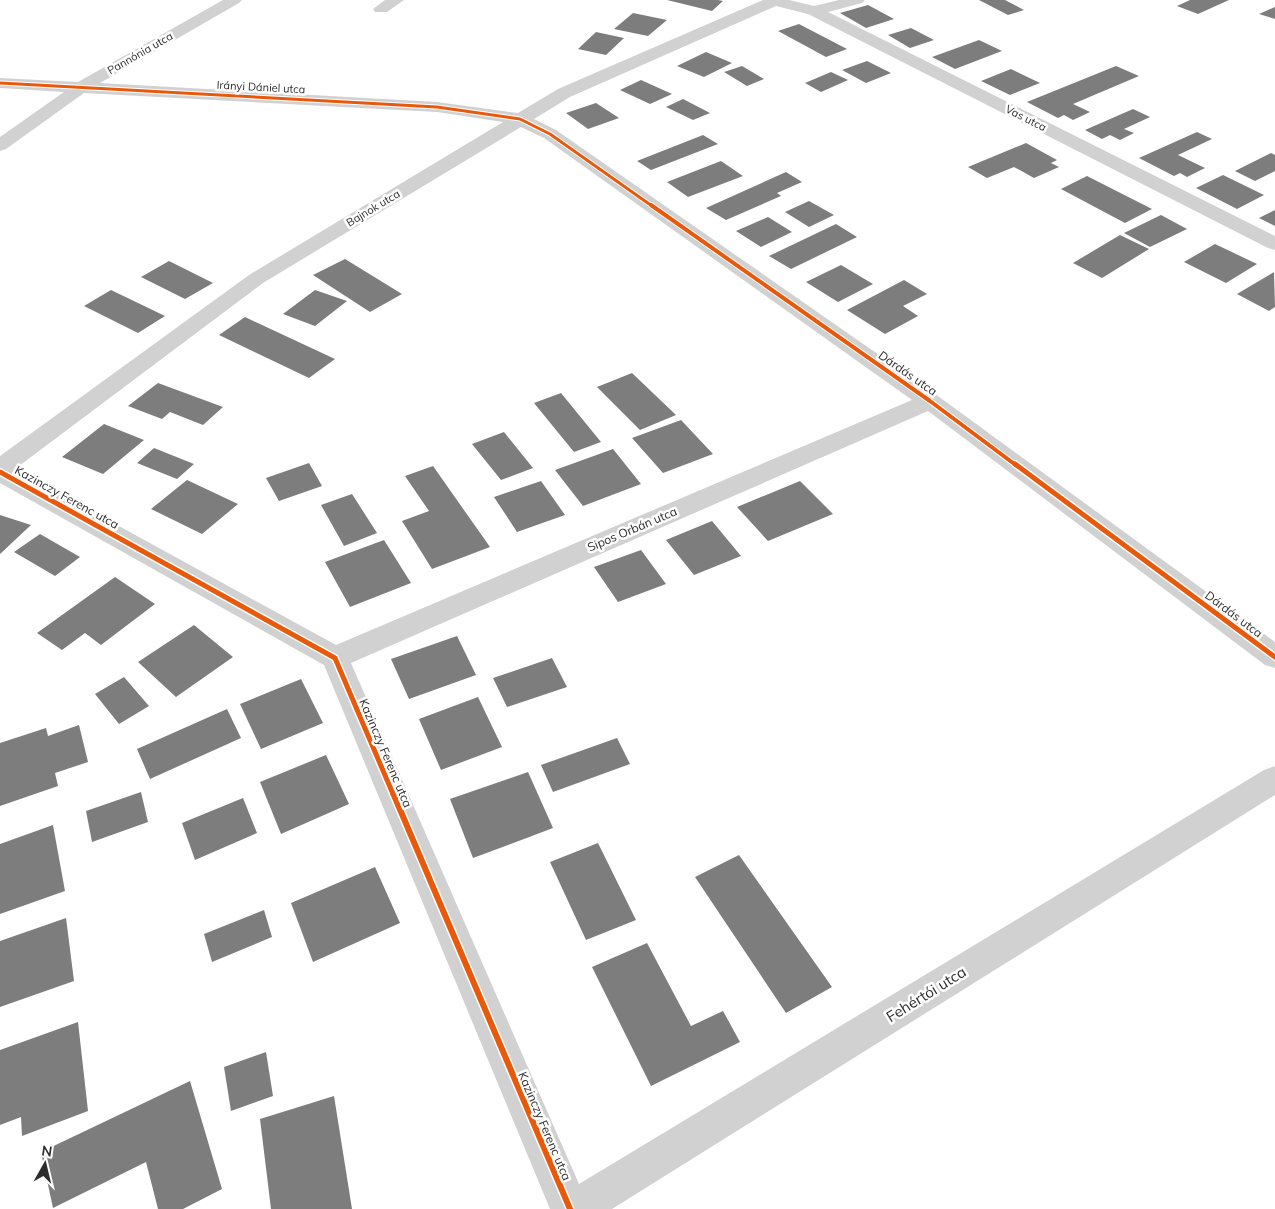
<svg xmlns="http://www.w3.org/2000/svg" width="1275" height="1209" viewBox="0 0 1275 1209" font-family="Mulish,sans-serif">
<rect width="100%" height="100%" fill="#fff"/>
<path fill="#7d7d7d" d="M 667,0 L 718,0 L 723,1 L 712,11 Z
M 979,0 L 1005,0 L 1024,10 L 1008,15 Z
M 1190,0 L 1229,0 L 1198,14 L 1177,6 Z
M 868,5 L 894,19 L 866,28 L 840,13 Z
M 1275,7 L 1275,19 L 1259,14 Z
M 633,13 L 667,20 L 648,36 L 614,29 Z
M 799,24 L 847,49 L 826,57 L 778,31 Z
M 911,28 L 934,40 L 910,48 L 888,35 Z
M 596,32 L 624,38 L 606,55 L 578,49 Z
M 979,40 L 1002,51 L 955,69 L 932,57 Z
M 706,52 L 732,63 L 704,77 L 677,66 Z
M 867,61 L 891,73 L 866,83 L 842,70 Z
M 742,66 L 764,79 L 747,86 L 724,72 Z
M 1116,66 L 1139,76 L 1073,104 L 1090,112 L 1073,120 L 1064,115 L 1058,118 L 1027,102 Z
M 1011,69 L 1040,83 L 1010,95 L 981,81 Z
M 831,72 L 848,80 L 821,92 L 805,83 Z
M 641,80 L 672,94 L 650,104 L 620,90 Z
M 683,99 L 710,113 L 693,120 L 666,107 Z
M 596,103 L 619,118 L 588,129 L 566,113 Z
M 1133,109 L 1150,117 L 1124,129 L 1134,133 L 1120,140 L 1110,135 L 1102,139 L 1085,130 Z
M 1197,132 L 1212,139 L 1178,155 L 1205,168 L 1187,177 L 1180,173 L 1174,176 L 1139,158 Z
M 703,135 L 718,144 L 651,170 L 637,161 Z
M 1026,143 L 1057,160 L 1051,163 L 1059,167 L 1034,178 L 1014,167 L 987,178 L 968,167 Z
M 1271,153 L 1275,155 L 1275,171 L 1255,181 L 1235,171 Z
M 721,161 L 743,176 L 688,197 L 667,182 Z
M 786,172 L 802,182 L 777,193 L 781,196 L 726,220 L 706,208 Z
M 1223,175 L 1264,195 L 1237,209 L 1196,188 Z
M 1087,176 L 1152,209 L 1125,223 L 1061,189 Z
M 809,201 L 834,215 L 809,227 L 785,212 Z
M 1275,210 L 1275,226 L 1259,218 Z
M 1161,215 L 1187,229 L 1150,247 L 1124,233 Z
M 768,217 L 792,232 L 761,247 L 736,231 Z
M 836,224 L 857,237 L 791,269 L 769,256 Z
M 1120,235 L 1149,249 L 1102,278 L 1073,263 Z
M 1215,244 L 1257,264 L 1226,283 L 1184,262 Z
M 345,259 L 402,294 L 370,312 L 313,275 Z
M 169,261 L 213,283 L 185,299 L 141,277 Z
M 841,265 L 873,284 L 838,302 L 806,282 Z
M 1274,272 L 1275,307 L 1269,311 L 1237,294 Z
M 904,280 L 927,294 L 903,306 L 918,316 L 885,334 L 847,310 Z
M 111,290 L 165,316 L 138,333 L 84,306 Z
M 315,290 L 347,301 L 315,326 L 283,314 Z
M 245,317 L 335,359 L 309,378 L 219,335 Z
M 632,373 L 676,415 L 640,430 L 597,387 Z
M 158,383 L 223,407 L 203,425 L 170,412 L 162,419 L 128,406 Z
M 561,393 L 601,442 L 574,452 L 534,403 Z
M 681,420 L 713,454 L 663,473 L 632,438 Z
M 104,424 L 144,440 L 103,474 L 62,457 Z
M 504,432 L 533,468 L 501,480 L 472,444 Z
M 154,448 L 194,464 L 177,479 L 137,463 Z
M 613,449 L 641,484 L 583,506 L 555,470 Z
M 309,463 L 322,486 L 279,501 L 266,478 Z
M 433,466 L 490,547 L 432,569 L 402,521 L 429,511 L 405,476 Z
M 187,480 L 238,504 L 202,534 L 151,509 Z
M 541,481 L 565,515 L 517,532 L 494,497 Z
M 800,481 L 833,514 L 768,541 L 737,507 Z
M 352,494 L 377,533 L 344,546 L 321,505 Z
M 0,515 L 31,525 L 0,554 Z
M 712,521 L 741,556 L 694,575 L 666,540 Z
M 40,534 L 80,557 L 55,576 L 14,552 Z
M 384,540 L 411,583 L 350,607 L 325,562 Z
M 641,550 L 666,584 L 618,602 L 594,567 Z
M 115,577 L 155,604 L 101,645 L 85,633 L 62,650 L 37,633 Z
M 194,625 L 233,657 L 176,697 L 138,662 Z
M 457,636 L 476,675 L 409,699 L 391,659 Z
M 552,658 L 567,687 L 507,707 L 493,678 Z
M 124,677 L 149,706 L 119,724 L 95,694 Z
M 301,679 L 323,723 L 261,749 L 240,704 Z
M 478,697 L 502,747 L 441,770 L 419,719 Z
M 227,709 L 241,738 L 150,779 L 137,749 Z
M 79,725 L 88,762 L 55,773 L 58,786 L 0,806 L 0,743 L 46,728 L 48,736 Z
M 617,738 L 630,764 L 553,792 L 541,765 Z
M 326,755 L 349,804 L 281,834 L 260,782 Z
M 528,772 L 553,828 L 473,858 L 450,799 Z
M 141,792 L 148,822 L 92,842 L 86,811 Z
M 243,798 L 257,833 L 195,860 L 182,823 Z
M 53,825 L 65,891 L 0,914 L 0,844 Z
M 598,843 L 636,920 L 586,940 L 550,862 Z
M 739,855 L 832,987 L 786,1013 L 695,877 Z
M 375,867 L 400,923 L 313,962 L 291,903 Z
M 264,910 L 272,937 L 212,962 L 204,934 Z
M 66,918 L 74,981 L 0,1007 L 0,941 Z
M 647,943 L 691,1026 L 723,1011 L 740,1042 L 651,1086 L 592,967 Z
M 78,1022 L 88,1111 L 22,1136 L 21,1117 L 0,1125 L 0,1050 Z
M 266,1052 L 273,1096 L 231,1111 L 224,1067 Z
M 190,1081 L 222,1189 L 183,1209 L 158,1209 L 146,1162 L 53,1208 L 41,1152 Z
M 334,1096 L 352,1209 L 271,1209 L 260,1119 Z"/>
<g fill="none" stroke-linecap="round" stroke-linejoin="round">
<path fill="#d1d1d1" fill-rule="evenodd" d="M 223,0 L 242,0 L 239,3 L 100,83 L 437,102 L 518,113 L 558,89 L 763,0 L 789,0 L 814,6 L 839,0 L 865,0 L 862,3 L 828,12 L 1275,236 L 1275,250 L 1268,248 L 808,14 L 776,6 L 570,97 L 534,119 L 556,130 L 938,396 L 1275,642 L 1275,668 L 1265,665 L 928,411 L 351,663 L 579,1184 L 1264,770 L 1275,766 L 1275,795 L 612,1209 L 550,1209 L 324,665 L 0,483 L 0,456 L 249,275 L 503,122 L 437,112 L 84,93 L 6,149 L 0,151 L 0,137 L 64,92 L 0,88 L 0,78 L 78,82 ZM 521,127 L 544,138 L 912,400 L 336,645 L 15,469 L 263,283 Z
M 385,0 L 404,0 L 387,12 L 375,12 L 373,9 Z"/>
<g stroke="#fff" stroke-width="5">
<path id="cycleway-far3" d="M 0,83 L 437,107 L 520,119 L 550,134 L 652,206"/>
</g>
<g stroke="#fff" stroke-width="6">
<path id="cycleway-far2" d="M 651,205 L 930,401 L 1017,466"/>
</g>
<g stroke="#fff" stroke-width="8">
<path id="cycleway-far1" d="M 1015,464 L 1275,657
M 0,472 L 335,658 L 393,794"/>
</g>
<g stroke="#fff" stroke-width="9">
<path id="cycleway" d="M 393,793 L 570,1209"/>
</g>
<use href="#cycleway-far3" stroke="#e8590c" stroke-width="3"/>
<use href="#cycleway-far2" stroke="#e8590c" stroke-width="4"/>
<use href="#cycleway-far1" stroke="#e8590c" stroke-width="5"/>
<use href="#cycleway" stroke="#e8590c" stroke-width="6"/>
</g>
<g text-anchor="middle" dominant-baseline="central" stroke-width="5" stroke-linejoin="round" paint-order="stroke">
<g font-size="11" fill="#2c2c2c" stroke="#fff">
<text transform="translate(140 53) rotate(-30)">Pannónia utca</text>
<text transform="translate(261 87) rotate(3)">Irányi Dániel utca</text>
<text transform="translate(1026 118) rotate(27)">Vas utca</text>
<text transform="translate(373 208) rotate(-31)">Bajnok utca</text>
</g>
<g font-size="12" fill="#2c2c2c" stroke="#fff">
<text transform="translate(908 373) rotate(35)">Dárdás utca</text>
<text transform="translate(67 497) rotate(29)">Kazinczy Ferenc utca</text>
<text transform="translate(632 529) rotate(-23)">Sipos Orbán utca</text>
<text transform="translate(1234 614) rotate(37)">Dárdás utca</text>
<text transform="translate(386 753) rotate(67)">Kazinczy Ferenc utca</text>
<text transform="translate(545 1126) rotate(67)">Kazinczy Ferenc utca</text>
</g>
<g font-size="15" fill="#2c2c2c" stroke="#fff">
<text transform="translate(926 994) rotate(-32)">Fehértói utca</text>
</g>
</g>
<g transform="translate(45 1164) rotate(8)" stroke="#ffffff" stroke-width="4" paint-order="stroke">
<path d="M0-4L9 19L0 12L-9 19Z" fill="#2c2c2c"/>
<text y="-8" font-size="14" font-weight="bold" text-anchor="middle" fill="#2c2c2c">N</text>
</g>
</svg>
